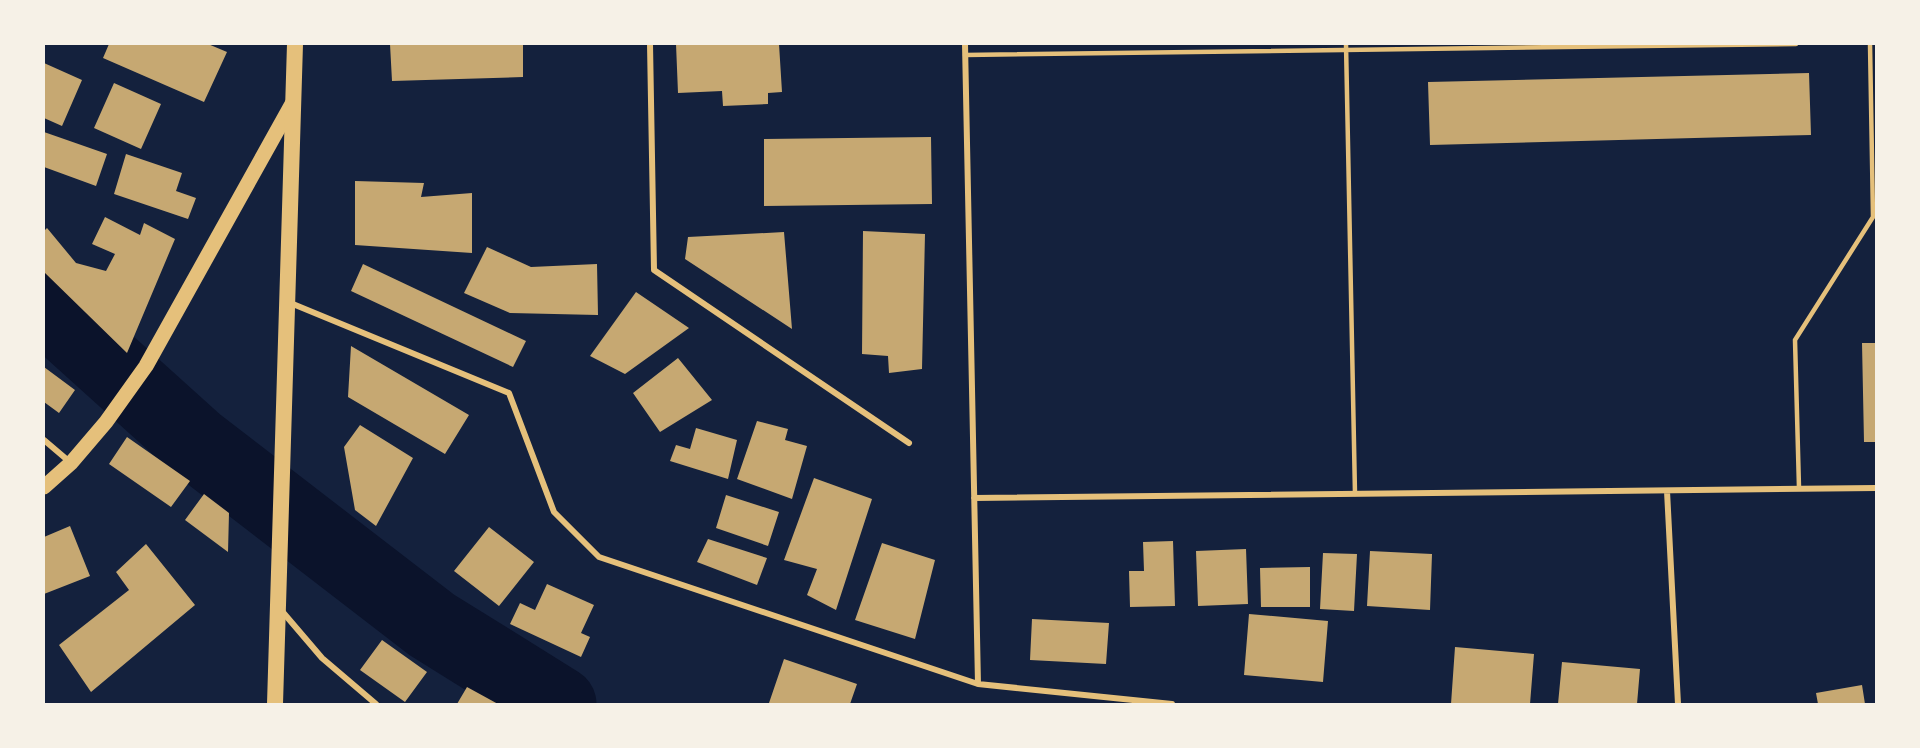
<svg xmlns="http://www.w3.org/2000/svg" width="1920" height="748" viewBox="0 0 1920 748" font-family="'Open Sans',sans-serif">
<rect width="100%" height="100%" fill="#14213d"/>
<g fill="none" stroke-linecap="round" stroke-linejoin="round">
<path stroke="#0b132b" stroke-width="75" d="M 44,306 L 197,444 L 432,625 L 559,704"/>
</g>
<path fill="#c6a872" d="M 109,44 L 208,44 L 227,52 L 204,102 L 103,58 Z
M 390,44 L 523,44 L 523,77 L 392,81 Z
M 676,44 L 779,44 L 782,92 L 768,93 L 768,104 L 723,106 L 722,91 L 678,93 Z
M 44,63 L 82,80 L 62,126 L 44,118 Z
M 1809,73 L 1811,135 L 1430,145 L 1428,82 Z
M 114,83 L 161,104 L 141,149 L 94,128 Z
M 44,132 L 107,154 L 96,186 L 44,167 Z
M 931,137 L 932,204 L 764,206 L 764,139 Z
M 126,154 L 182,173 L 176,191 L 196,198 L 188,219 L 114,194 Z
M 355,181 L 424,183 L 421,197 L 472,193 L 472,253 L 355,245 Z
M 105,217 L 140,235 L 144,223 L 175,239 L 127,353 L 44,272 L 44,231 L 47,228 L 76,263 L 106,271 L 115,254 L 92,244 Z
M 863,231 L 925,234 L 922,369 L 889,373 L 888,356 L 862,354 Z
M 784,232 L 792,329 L 685,259 L 688,237 Z
M 487,247 L 531,267 L 597,264 L 598,315 L 510,313 L 464,293 Z
M 363,264 L 526,341 L 513,367 L 351,291 Z
M 636,292 L 689,328 L 625,374 L 590,356 Z
M 1862,343 L 1876,343 L 1876,442 L 1864,442 Z
M 351,346 L 469,415 L 445,454 L 348,397 Z
M 678,358 L 712,400 L 660,432 L 633,393 Z
M 44,367 L 75,390 L 59,413 L 44,402 Z
M 757,421 L 788,429 L 785,440 L 807,446 L 792,499 L 737,479 Z
M 360,425 L 413,458 L 376,526 L 355,510 L 344,447 Z
M 696,428 L 737,440 L 728,479 L 670,461 L 676,445 L 690,449 Z
M 127,437 L 190,481 L 171,507 L 109,464 Z
M 814,478 L 872,499 L 836,610 L 807,595 L 817,569 L 784,560 Z
M 204,494 L 229,513 L 228,552 L 185,520 Z
M 726,495 L 779,512 L 768,546 L 716,528 Z
M 70,526 L 90,576 L 44,594 L 44,537 Z
M 489,527 L 534,562 L 499,606 L 454,571 Z
M 708,539 L 767,558 L 757,585 L 697,562 Z
M 1173,541 L 1175,606 L 1130,607 L 1129,571 L 1144,571 L 1143,542 Z
M 882,543 L 935,560 L 915,639 L 855,620 Z
M 146,544 L 195,605 L 91,692 L 59,645 L 129,590 L 116,572 Z
M 1246,549 L 1248,604 L 1198,606 L 1196,551 Z
M 1370,551 L 1432,554 L 1430,610 L 1367,606 Z
M 1323,553 L 1357,554 L 1354,611 L 1320,609 Z
M 1310,567 L 1310,607 L 1261,607 L 1260,568 Z
M 547,584 L 594,605 L 581,633 L 590,637 L 581,657 L 510,624 L 520,603 L 535,610 Z
M 1249,614 L 1328,621 L 1323,682 L 1244,675 Z
M 1032,619 L 1109,623 L 1106,664 L 1030,660 Z
M 382,640 L 427,672 L 405,702 L 360,670 Z
M 1455,647 L 1534,654 L 1530,704 L 1451,704 Z
M 784,659 L 857,684 L 850,704 L 774,704 L 769,703 Z
M 1562,662 L 1640,669 L 1637,704 L 1558,704 Z
M 1862,685 L 1865,704 L 1818,704 L 1816,693 Z
M 467,687 L 498,704 L 457,704 Z"/>
<g fill="none" stroke-linecap="round" stroke-linejoin="round">
<path stroke="#e5c07b" stroke-width="4.5" d="M 1346,44 L 1355,494
M 965,55 L 1796,44
M 1799,488 L 1795,340 L 1873,217 L 1870,44"/>
<path stroke="#e5c07b" stroke-width="6" d="M 650,44 L 654,270 L 909,443
M 965,44 L 978,684
M 288,302 L 509,393 L 554,512 L 599,557 L 978,684 L 1172,704
M 44,440 L 71,463
M 1667,491 L 1678,704
M 974,498 L 1876,488
M 281,610 L 322,658 L 376,704"/>
<path stroke="#e5c07b" stroke-width="15" d="M 44,487 L 71,463 L 106,422 L 146,366 L 292,104"/>
<path stroke="#e5c07b" stroke-width="16" d="M 275,704 L 295,44"/>
</g>
<rect width="1920" height="748" fill="none" stroke="#f6f1e7" stroke-width="90"/>
</svg>
